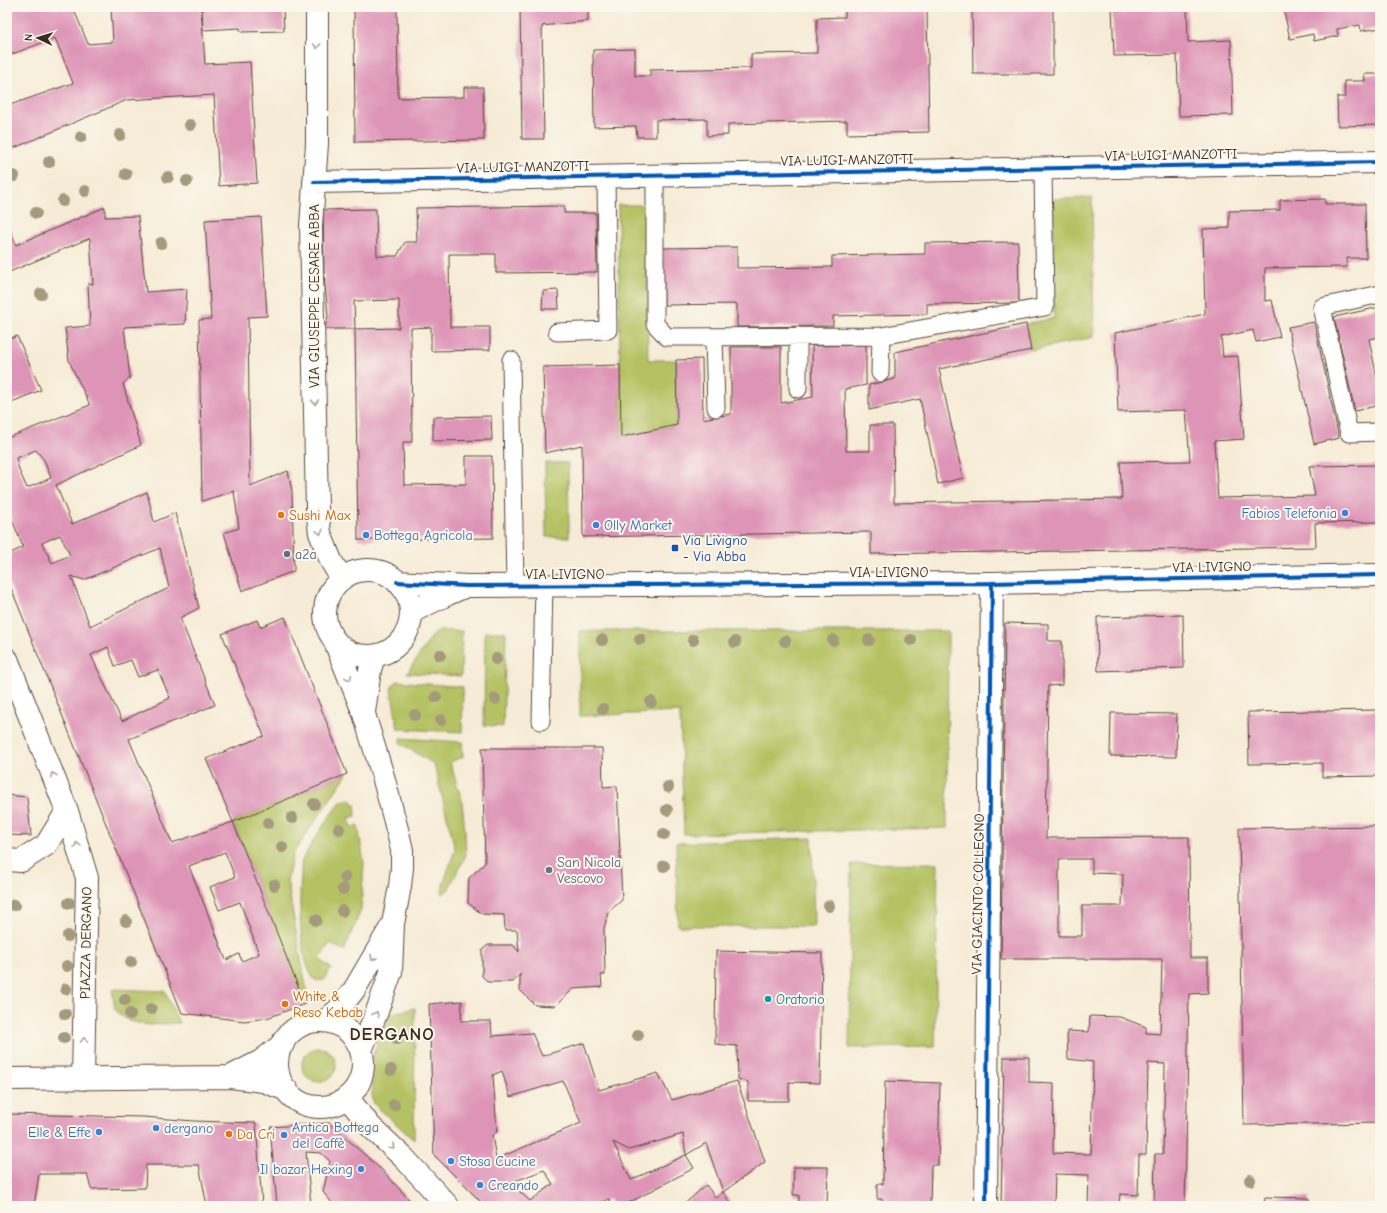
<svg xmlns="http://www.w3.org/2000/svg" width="1387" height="1213" viewBox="0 0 1387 1213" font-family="'Comic Neue',sans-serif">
<rect width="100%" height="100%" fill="#fbf7ec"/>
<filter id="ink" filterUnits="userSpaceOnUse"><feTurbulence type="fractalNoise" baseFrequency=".025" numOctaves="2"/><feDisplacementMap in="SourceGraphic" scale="8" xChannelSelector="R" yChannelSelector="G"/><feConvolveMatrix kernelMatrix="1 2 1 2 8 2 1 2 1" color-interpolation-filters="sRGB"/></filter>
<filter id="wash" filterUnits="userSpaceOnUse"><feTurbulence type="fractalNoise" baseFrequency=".012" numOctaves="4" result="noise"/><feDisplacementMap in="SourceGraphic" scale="16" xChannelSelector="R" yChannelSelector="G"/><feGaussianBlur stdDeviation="0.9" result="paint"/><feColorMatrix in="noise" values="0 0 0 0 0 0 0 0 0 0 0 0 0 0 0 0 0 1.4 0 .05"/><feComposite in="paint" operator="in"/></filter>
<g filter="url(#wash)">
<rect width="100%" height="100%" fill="#f6ebd6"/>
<path fill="#b5c264" stroke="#787641" d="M 1092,198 L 1094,337 L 1031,350 L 1026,324 L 1054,318 L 1053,199 Z
M 618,205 L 646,205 L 648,360 L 676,360 L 677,425 L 621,437 Z
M 545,463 L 568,463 L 569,537 L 546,537 Z
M 438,631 L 462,631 L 461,676 L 407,673 L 432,636 Z
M 580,631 L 948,631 L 947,828 L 684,834 L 680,712 L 580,716 Z
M 485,632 L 506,632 L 503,727 L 484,725 Z
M 397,681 L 463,687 L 462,732 L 398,729 L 391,688 Z
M 400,738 L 462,742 L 463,757 L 450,762 L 462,801 L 465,832 L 466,855 L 448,890 L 442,894 L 443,885 L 455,849 L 434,764 L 400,743 Z
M 347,774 L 293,854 L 287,880 L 308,999 L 305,1004 L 233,822 Z
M 350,799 L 355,804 L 356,816 L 349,818 L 351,827 L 358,826 L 364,863 L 361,910 L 344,951 L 330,943 L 319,959 L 331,968 L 324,980 L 315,980 C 298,961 299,902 301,876 C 301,871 301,865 302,861 C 304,854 336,805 341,802 C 343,800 347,800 350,799 Z
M 812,838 L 814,926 L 678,926 L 676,843 Z
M 938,863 L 935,1047 L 849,1048 L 851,864 Z
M 112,989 L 165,991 L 179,1023 L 149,1025 L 129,1021 L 119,1014 L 115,1009 Z
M 415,1008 L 414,1140 L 374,1104 L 372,1095 L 373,1080 L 373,1055 L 388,1014 Z
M302 1065a17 17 0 1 1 34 0a17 17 0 1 1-34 0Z"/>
<g id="blocks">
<path fill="#de94b7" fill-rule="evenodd" d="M 7,7 L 73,7 L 88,44 L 113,42 L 111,7 L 201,7 L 205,64 L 250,62 L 257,183 L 219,186 L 214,95 L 127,100 L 7,151 L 7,106 L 73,83 L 55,38 L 7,56 Z
M 202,7 L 283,7 L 284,31 L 241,32 L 240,28 L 203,30 Z
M 354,7 L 397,7 L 398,98 L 464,97 L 464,87 L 483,87 L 484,140 L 355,142 Z
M 520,7 L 588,7 L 588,21 L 542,26 L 544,139 L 522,139 Z
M 845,7 L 927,7 L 929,132 L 847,134 L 847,121 L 728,124 L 728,135 L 707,136 L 707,119 L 656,120 L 656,137 L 637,137 L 636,126 L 594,127 L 593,50 L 635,49 L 635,76 L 650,76 L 650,70 L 751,68 L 751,54 L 817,53 L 817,18 L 845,17 Z
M 972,7 L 1053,7 L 1053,74 L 973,74 Z
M 1112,7 L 1187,7 L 1188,42 L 1231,40 L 1233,115 L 1179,116 L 1177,55 L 1114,56 Z
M 1283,7 L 1380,7 L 1380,28 L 1361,31 L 1360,25 L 1337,29 L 1338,36 L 1314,41 L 1313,34 L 1290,39 Z
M 1364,74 L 1380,74 L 1380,125 L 1338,126 L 1337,97 L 1345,97 L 1344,81 L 1365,81 Z
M 1325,199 L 1325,204 L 1365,204 L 1366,258 L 1347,258 L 1347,267 L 1265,268 L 1265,301 L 1272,300 L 1280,337 L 1256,342 L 1253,330 L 1221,337 L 1223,357 L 1238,356 L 1244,439 L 1214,441 L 1218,498 L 1315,496 L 1309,466 L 1380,465 L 1380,522 L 1315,523 L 1316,547 L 871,554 L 871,532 L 583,537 L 582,445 L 545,453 L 543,367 L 620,365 L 621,437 L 677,425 L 676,360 L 702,359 L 703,419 L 731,414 L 731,347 L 781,347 L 781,403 L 813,397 L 812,346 L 866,345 L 866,385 L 845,389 L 846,451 L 870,451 L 870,425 L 893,425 L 894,503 L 1122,499 L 1120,462 L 1190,461 L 1186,410 L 1118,412 L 1115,333 L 1205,314 L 1203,229 L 1229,228 L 1229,211 L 1280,210 L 1280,200 Z
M 564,206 L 564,213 L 596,213 L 597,272 L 496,273 L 496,254 L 449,254 L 450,327 L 490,327 L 490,350 L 431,351 L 431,327 L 411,328 L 412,442 L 403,442 L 404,485 L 466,484 L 466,456 L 492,456 L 493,538 L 358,540 L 355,329 L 399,328 L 399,300 L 354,301 L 355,329 L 325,329 L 328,316 L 324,274 L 323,210 L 376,209 L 377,256 L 397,256 L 405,242 L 417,242 L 416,208 Z
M 105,207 L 105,217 L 138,216 L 146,292 L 187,289 L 185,324 L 124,327 L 130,378 L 123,384 L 141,445 L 56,485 L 72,524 L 147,492 L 154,522 L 175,513 L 199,608 L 180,618 L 215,705 L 129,739 L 172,843 L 233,822 L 305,1004 L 267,1018 L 244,1021 L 182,1013 L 7,578 L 7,555 L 23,547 L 7,507 L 7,430 L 10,437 L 90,405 L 69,361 L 65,328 L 90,326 L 88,284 L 93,284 L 90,238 L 7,273 L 7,221 L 16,245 ZM 36,450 L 44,460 L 51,478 L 27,488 L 19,470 L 16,458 ZM 60,535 L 70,555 L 52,563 L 42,543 ZM 160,548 L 169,588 L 90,626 L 71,576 L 84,580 ZM 108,647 L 115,666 L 131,660 L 138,677 L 158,670 L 170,698 L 122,721 L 91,655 ZM 225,852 L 235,877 L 210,887 L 219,910 L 240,902 L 259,954 L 242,961 L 239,954 L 226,960 L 189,866 Z
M 261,217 L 267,316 L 248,317 L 250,486 L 288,471 L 292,491 L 294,571 L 242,591 L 224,533 L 239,528 L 234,491 L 202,501 L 199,320 L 211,319 L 205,220 Z
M 1018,242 L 1019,303 L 927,304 L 927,314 L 833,316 L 833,326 L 737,327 L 737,304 L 664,305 L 663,248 L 737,247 L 737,268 L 832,267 L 832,256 L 925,254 L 925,243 Z
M 558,290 L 559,309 L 542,309 L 543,291 Z
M 1380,307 L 1380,337 L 1369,339 L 1380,393 L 1380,405 L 1355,411 L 1334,317 Z
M 1314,322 L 1339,438 L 1314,444 L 1288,327 Z
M 1026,324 L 1031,350 L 939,369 L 963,478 L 938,484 L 920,399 L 869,410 L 869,385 L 895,379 L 895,352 Z
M 17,336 L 41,390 L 7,404 L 7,340 Z
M 491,416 L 492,440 L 433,441 L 433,417 Z
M 1183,615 L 1184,668 L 1098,671 L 1097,617 Z
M 285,617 L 347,774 L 233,822 L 206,759 L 264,736 L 222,634 L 257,620 L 260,627 Z
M 1005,623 L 1048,624 L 1048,641 L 1062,641 L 1062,685 L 1048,686 L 1046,838 L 1189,837 L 1190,958 L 1208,958 L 1208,993 L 1189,994 L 1185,1206 L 1154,1206 L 1155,1154 L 1163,1154 L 1165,1064 L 1148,1063 L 1146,1155 L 1139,1155 L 1138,1195 L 1120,1194 L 1119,1206 L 1088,1206 L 1089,1175 L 1055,1174 L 1054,1206 L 1001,1206 L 1004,1057 L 1029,1057 L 1029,1082 L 1054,1083 L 1053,1153 L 1091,1154 L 1093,1062 L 1068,1059 L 1067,1031 L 1089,1032 L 1090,1016 L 1120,1017 L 1146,1027 L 1146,1033 L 1160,1034 L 1162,959 L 1001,959 ZM 1059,859 L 1092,859 L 1092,873 L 1123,874 L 1122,906 L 1082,906 L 1082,936 L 1059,936 Z
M 1380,710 L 1380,776 L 1322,777 L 1322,763 L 1249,764 L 1248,712 Z
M 1111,713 L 1177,714 L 1176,757 L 1110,756 Z
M 482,748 L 602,748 L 603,787 L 617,786 L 622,900 L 608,912 L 604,929 L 605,975 L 601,975 L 602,987 L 573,989 L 555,1006 L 535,1005 L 520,990 L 520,974 L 513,982 L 488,982 L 482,976 L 482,950 L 488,945 L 513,945 L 519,952 L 517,930 L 505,930 L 504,915 L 482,914 L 468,903 L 469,878 L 485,863 Z
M 7,795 L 27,797 L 31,836 L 7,835 Z
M 1380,826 L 1380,1123 L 1244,1125 L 1239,828 Z
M 716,951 L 822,953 L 820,1083 L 789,1082 L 789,1101 L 748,1101 L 748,1082 L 738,1079 L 737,1046 L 715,1044 Z
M 462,1001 L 461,1021 L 491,1021 L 492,1036 L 532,1033 L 542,1056 L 584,1043 L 599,1090 L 658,1073 L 672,1100 L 737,1081 L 765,1162 L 723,1192 L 706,1143 L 686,1155 L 683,1134 L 629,1150 L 613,1142 L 631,1180 L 686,1155 L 694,1168 L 623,1206 L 613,1206 L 609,1199 L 592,1206 L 485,1206 L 434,1155 L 429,1004 ZM 502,1071 L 510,1097 L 563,1081 L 581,1123 L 496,1159 L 492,1135 L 497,1132 L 493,1075 ZM 544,1170 L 553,1184 L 530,1201 L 510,1183 Z
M 885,1081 L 940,1083 L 938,1165 L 931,1165 L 930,1206 L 882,1206 L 882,1199 L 877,1199 L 877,1184 L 883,1184 Z
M 7,1114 L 143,1117 L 194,1121 L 256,1123 L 262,1206 L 207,1206 L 199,1165 L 146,1165 L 145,1188 L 91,1189 L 87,1174 L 39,1174 L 34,1206 L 7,1206 Z
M 329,1123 L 383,1171 L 415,1206 L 335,1206 L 323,1192 L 330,1161 L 321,1153 L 306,1152 L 311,1205 L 277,1206 L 270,1127 Z
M 794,1167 L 828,1167 L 827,1206 L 799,1206 L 799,1195 L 793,1195 Z
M 706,1185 L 716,1198 L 723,1192 L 733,1206 L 682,1206 Z
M 1265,1197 L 1309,1198 L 1309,1206 L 1264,1206 Z"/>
</g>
</g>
<g filter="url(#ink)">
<use href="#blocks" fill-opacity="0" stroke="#57473a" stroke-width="1"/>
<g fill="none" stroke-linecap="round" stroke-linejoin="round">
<g stroke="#57473a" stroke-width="19">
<path id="lane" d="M 655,175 L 655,324 L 667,337 L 881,336 L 1045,307 L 1043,168
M 1380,294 L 1322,307 L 1349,433 L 1380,432
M 557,332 L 608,330 L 606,176
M 714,337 L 716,408
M 511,360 L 515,585
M 880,373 L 881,336
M 798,389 L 798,336
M 541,721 L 544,585"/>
</g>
<g stroke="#57473a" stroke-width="24">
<path id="street" d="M 317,7 L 317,144 L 311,226 L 317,508 L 320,533 L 331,561 L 342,579
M 314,182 L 1380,162
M325 613a43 43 0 1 1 86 0a43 43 0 1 1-86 0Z
M 397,582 L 467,586 L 992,583 L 1380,575
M 411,612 L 448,594 L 464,587
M 335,642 L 364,714 L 383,776 L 398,833 L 402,850 L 402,868 L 400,886 L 393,924 L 391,972 L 376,1014 L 361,1050
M 7,659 L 67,811 L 87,878 L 83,1079
M 364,712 L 370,670 L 374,656
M 7,860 L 21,861 L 46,845 L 67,811
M 325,1021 L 339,1009 L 354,990 L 391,927
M277 1064a43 43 0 1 1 86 0a43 43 0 1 1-86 0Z
M 230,1077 L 261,1061 L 283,1044
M 7,1079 L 230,1077 L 263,1081 L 287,1090
M 347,1097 L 371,1127 L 404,1158 L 448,1206
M 986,1206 L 992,583"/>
</g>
<use href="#lane" stroke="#fff" stroke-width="17"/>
<use href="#street" stroke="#fff" stroke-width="22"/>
<g stroke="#fbf7ec" stroke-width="6">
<path id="cycleway" d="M 314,182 L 1380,162
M 397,582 L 467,586 L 992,583 L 1380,575
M 986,1206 L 992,583"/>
</g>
<use href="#cycleway" stroke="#0057b8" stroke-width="4"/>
</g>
<g fill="#a49a7c">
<circle cx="190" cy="125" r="6"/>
<circle cx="120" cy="135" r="6"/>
<circle cx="81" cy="137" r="6"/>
<circle cx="49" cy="162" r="6"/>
<circle cx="126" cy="174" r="6"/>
<circle cx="14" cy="176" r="6"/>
<circle cx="168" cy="177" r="6"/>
<circle cx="187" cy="181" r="6"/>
<circle cx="85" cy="191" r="6"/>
<circle cx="63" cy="201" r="6"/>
<circle cx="36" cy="213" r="6"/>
<circle cx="161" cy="243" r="6"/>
<circle cx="41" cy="294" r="6"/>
<circle cx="640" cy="639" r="6"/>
<circle cx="602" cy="640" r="6"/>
<circle cx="693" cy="640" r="6"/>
<circle cx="833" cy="640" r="6"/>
<circle cx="869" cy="640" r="6"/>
<circle cx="911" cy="640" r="6"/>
<circle cx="785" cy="641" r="6"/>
<circle cx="735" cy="642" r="6"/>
<circle cx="440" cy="655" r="6"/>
<circle cx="496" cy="659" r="6"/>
<circle cx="436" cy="697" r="6"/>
<circle cx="495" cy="699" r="6"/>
<circle cx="651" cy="702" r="6"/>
<circle cx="603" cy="709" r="6"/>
<circle cx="415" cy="715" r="6"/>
<circle cx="441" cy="720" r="6"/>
<circle cx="668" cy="787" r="6"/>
<circle cx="314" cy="804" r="6"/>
<circle cx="667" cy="810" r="6"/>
<circle cx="292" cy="818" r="6"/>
<circle cx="268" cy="823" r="6"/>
<circle cx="339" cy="829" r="6"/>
<circle cx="664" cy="834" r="6"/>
<circle cx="282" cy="847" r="6"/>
<circle cx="664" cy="866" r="6"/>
<circle cx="345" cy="877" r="6"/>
<circle cx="274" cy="885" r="6"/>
<circle cx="343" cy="889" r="6"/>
<circle cx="69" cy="903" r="6"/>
<circle cx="14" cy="905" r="6"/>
<circle cx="829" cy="906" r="6"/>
<circle cx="342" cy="911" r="6"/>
<circle cx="316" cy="920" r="6"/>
<circle cx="126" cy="921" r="6"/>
<circle cx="68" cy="936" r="6"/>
<circle cx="131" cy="962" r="6"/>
<circle cx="67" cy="966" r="6"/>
<circle cx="66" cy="989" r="6"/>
<circle cx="125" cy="1000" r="6"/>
<circle cx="151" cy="1009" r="6"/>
<circle cx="65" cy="1014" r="6"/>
<circle cx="130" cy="1014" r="6"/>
<circle cx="638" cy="1035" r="6"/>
<circle cx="64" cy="1038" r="6"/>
<circle cx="397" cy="1039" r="6"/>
<circle cx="391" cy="1070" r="6"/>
<circle cx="394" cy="1105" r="6"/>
<circle cx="1250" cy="1180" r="6"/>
</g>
<defs><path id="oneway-chevron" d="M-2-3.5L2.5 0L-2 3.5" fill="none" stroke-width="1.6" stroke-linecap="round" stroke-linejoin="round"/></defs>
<g stroke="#a79f9a">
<use href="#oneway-chevron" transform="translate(317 46) rotate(90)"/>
<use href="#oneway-chevron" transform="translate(315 402) rotate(89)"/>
<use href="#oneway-chevron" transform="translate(320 532) rotate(77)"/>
<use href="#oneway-chevron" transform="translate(349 678) rotate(68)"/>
<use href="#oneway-chevron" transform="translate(53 775) rotate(-112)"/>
<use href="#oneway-chevron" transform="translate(77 845) rotate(-107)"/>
<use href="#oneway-chevron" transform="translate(373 958) rotate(121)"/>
<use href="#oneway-chevron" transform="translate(376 1014) rotate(-68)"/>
<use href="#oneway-chevron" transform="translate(84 1040) rotate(-89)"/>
<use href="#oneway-chevron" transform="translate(392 1147) rotate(43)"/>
</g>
</g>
<g fill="#3f7fe0" stroke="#fbf7ec" stroke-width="1.5">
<circle cx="1345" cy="513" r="4"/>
<circle cx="596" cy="525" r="4"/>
<circle cx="366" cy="535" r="4"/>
<circle cx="156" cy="1128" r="4"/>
<circle cx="99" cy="1132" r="4"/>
<circle cx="284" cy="1135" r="4"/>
<circle cx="451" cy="1161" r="4"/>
<circle cx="361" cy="1169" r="4"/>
<circle cx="480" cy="1185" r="4"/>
</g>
<g fill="#e8710a" stroke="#fbf7ec" stroke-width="1.5">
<circle cx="281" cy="515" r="4"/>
<circle cx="285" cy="1004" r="4"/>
<circle cx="229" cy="1134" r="4"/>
</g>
<rect fill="#1a4fb4" stroke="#fbf7ec" stroke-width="1.5" x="671" y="544" width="8" height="8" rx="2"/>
<circle fill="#5c6f8a" stroke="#fbf7ec" stroke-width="1.5" cx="287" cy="554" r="4"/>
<circle fill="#6b7280" stroke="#fbf7ec" stroke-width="1.5" cx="549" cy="870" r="4"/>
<circle fill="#0f9aa8" stroke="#fbf7ec" stroke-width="1.5" cx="768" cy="999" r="4"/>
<g text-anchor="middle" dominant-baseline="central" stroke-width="4" stroke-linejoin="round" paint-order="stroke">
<g font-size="14" fill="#3b2a1e" stroke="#fbf7ec">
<text transform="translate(1171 155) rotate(-1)">VIA LUIGI MANZOTTI</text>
<text transform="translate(847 160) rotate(-1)">VIA LUIGI MANZOTTI</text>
<text transform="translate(523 167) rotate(-1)">VIA LUIGI MANZOTTI</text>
<text transform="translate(314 296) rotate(-90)">VIA GIUSEPPE CESARE ABBA</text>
<text transform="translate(1212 567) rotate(-1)">VIA LIVIGNO</text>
<text x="889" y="572">VIA LIVIGNO</text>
<text x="565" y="574">VIA LIVIGNO</text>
<text transform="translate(978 894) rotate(-89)">VIA GIACINTO COLLEGNO</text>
<text transform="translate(86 943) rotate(-89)">PIAZZA DERGANO</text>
</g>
<g font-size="14" fill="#366cbe" stroke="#fbf7ec" text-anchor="start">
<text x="1337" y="513" text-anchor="end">Fabios Telefonia</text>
<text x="604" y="525">Olly Market</text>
<text x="374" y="535">Bottega Agricola</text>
<text x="292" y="1127">Antica Bottega<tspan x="292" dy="16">del Caffè</tspan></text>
<text x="164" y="1128">dergano</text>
<text x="91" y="1132" text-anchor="end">Elle &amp; Effe</text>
<text x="459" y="1161">Stosa Cucine</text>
<text x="353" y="1169" text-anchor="end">Il bazar Hexing</text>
<text x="488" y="1185">Creando</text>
</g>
<g font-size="14" fill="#c56008" stroke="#fbf7ec" text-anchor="start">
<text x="289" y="515">Sushi Max</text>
<text x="293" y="996">White &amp;<tspan x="293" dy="16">Reso Kebab</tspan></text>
<text x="237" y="1134">Da Cri</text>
</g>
<g font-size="14" fill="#164399" stroke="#fbf7ec" text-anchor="start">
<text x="683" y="540">Via Livigno<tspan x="683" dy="16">- Via Abba</tspan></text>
</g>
<g font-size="14" fill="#4e5e75" stroke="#fbf7ec" text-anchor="start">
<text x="295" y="554">a2a</text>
</g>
<g font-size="14" fill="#5b616d" stroke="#fbf7ec" text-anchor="start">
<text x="557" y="862">San Nicola<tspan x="557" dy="16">Vescovo</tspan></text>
</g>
<g font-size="14" fill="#0d838f" stroke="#fbf7ec" text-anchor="start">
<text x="776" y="999">Oratorio</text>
</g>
<g font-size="18" font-weight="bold" letter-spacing="1" fill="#3b2a1e" stroke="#fbf7ec">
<text x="392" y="1034">DERGANO</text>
</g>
</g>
<rect width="1387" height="1213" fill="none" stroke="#fbf7ec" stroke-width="24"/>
<g transform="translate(38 38) rotate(274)" stroke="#fbf7ec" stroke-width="3" paint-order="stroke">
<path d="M0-3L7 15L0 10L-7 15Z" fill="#3b2a1e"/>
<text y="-6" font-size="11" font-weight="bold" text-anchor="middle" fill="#3b2a1e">N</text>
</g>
</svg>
